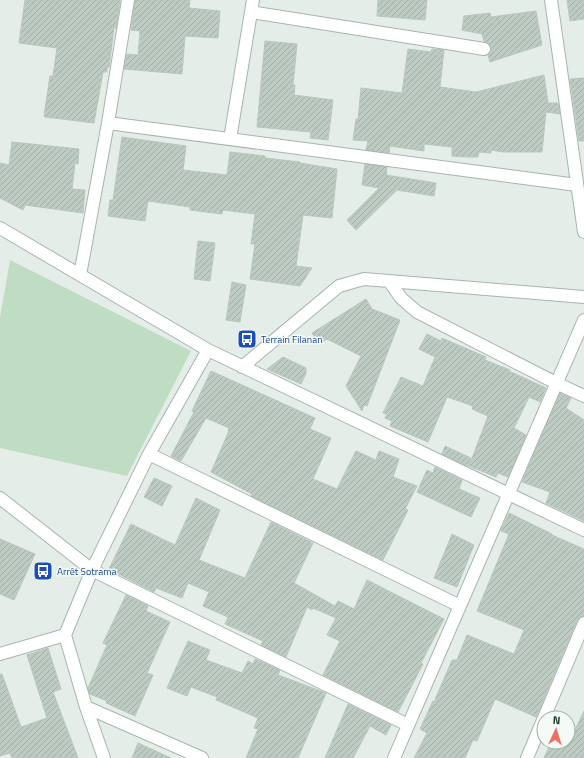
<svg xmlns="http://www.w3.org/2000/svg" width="584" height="758" viewBox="0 0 584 758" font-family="'Titillium Web',sans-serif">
<defs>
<pattern id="building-hatch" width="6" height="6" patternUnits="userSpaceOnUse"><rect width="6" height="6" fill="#bdcbc3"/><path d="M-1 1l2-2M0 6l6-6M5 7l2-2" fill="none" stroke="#a2afa8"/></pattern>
</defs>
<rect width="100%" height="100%" fill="#e5ede8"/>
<path fill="#bfddc2" d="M 10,260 L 191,351 L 127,476 L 0,448 L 0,318 Z"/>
<path fill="url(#building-hatch)" stroke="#b7c7be" d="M 25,0 L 120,0 L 116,28 L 114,28 L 109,67 L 107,67 L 107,72 L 103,72 L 94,123 L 45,117 L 44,116 L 50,76 L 53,76 L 57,48 L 19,43 Z
M 135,0 L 190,0 L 189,8 L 220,11 L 218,38 L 185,36 L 182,74 L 124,69 L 127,54 L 138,55 L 140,31 L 131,30 Z
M 378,0 L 427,0 L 425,20 L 377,16 Z
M 567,0 L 584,0 L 584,19 L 570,21 Z
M 536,11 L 542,45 L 490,62 L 488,55 L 491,51 L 491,47 L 488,43 L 484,41 L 482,34 L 462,30 L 464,16 L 490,13 L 491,17 Z
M 265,41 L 297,44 L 293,85 L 295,85 L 294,95 L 333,100 L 328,140 L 310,138 L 311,132 L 257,127 Z
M 408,49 L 431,52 L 432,49 L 444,50 L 440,87 L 476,92 L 544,75 L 548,103 L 558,103 L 560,114 L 546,112 L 542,152 L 503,152 L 491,150 L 491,153 L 479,152 L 478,157 L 465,157 L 452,156 L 452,147 L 424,144 L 424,151 L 390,146 L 389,153 L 366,150 L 368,141 L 353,140 L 356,119 L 358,119 L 361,88 L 402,93 Z
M 584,78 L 584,141 L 579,141 L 570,79 Z
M 122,137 L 186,146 L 183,170 L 227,175 L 230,152 L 265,156 L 265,158 L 300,162 L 300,163 L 337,169 L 332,218 L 303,215 L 296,266 L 312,268 L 300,286 L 250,279 L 255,244 L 251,244 L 255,214 L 223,210 L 222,214 L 190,210 L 190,207 L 148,201 L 145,221 L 108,216 L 110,200 L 113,200 Z
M 12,142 L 79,149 L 78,164 L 75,163 L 72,189 L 85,190 L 83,213 L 25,205 L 23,210 L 0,198 L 0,163 L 9,165 Z
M 365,164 L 387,167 L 386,175 L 436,183 L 434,196 L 397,190 L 356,230 L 347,220 L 379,188 L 362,185 Z
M 198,241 L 215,243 L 210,281 L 194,279 Z
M 232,282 L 246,285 L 240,322 L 226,320 Z
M 366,299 L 372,309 L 400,320 L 367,406 L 364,405 L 362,411 L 346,386 L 361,356 L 327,339 L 319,344 L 312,333 Z
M 427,334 L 441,341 L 442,338 L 486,357 L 485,360 L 510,370 L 509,371 L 546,388 L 540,402 L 529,397 L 514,428 L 526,435 L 508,477 L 498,473 L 496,477 L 469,466 L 488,416 L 472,409 L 473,406 L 447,397 L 428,442 L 390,426 L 392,421 L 385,418 L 387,414 L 383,413 L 401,377 L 423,386 L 435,357 L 419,349 Z
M 283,357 L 306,368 L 306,373 L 301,384 L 267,369 Z
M 211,371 L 315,418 L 310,429 L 331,438 L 313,479 L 337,489 L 356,451 L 376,460 L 379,451 L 399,459 L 393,477 L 417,486 L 405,509 L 408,510 L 383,560 L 251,496 L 252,494 L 211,472 L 229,431 L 228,431 L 229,428 L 206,418 L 181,461 L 171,456 L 194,412 L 192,411 Z
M 560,393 L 571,398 L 566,408 L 584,420 L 584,521 L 546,503 L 550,492 L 522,482 Z
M 445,446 L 471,458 L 468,466 L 442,454 Z
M 435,467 L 462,480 L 459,489 L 480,498 L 471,517 L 417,492 L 427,470 L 433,473 Z
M 154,478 L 172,486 L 162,506 L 144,497 Z
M 196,498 L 220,510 L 199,560 L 245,578 L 271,522 L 313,543 L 294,583 L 335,606 L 338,601 L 354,609 L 367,580 L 444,619 L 421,663 L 423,664 L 398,712 L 323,675 L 340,641 L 327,635 L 336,618 L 313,608 L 312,610 L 307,607 L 286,657 L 261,645 L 263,641 L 225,624 L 228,617 L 203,606 L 209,592 L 188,583 L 182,598 L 156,588 L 154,592 L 109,569 L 131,524 L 175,545 Z
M 509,513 L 552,534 L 552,535 L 584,549 L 584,616 L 580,617 L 577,620 L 536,717 L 495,699 L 477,741 L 473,740 L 465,758 L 414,758 L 427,733 L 420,729 L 433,701 L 434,702 L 452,660 L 457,660 L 467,635 L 514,654 L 524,630 L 477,611 L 509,534 L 501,531 Z
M 452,534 L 474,545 L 457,587 L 434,578 Z
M 0,539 L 35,554 L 14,600 L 0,594 Z
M 126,595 L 148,606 L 146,611 L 170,622 L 147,673 L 153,675 L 135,716 L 106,703 L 107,701 L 90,694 L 88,688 L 107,645 L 103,643 Z
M 188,641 L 210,650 L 206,660 L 242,673 L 248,661 L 253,664 L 255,659 L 280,670 L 278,675 L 326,693 L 298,758 L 246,758 L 258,729 L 254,728 L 258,718 L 216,700 L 217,697 L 191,687 L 187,696 L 167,688 Z
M 48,648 L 61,689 L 53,692 L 78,758 L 12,758 L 10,753 L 0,756 L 0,674 L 2,674 L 21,727 L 47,718 L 27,655 Z
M 348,704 L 391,725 L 386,735 L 370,726 L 353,758 L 325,758 Z
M 584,711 L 584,758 L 544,758 L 551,742 L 568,742 L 568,729 L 574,732 Z
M 138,743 L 171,758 L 132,758 Z"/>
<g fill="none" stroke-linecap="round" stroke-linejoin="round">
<g stroke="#a7b5ae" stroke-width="14">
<path id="minor" d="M 551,0 L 584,232
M 251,12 L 484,49
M 108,123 L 577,185
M 230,139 L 253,0
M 0,228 L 208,350 L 584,530
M 80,275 L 108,123 L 128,0
M 389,281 L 401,298 L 417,312 L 556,383 L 584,396
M 242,367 L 339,286 L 364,279 L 584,297
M 149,454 L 460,606
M 0,498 L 92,570 L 408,725
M 0,654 L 65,635
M 86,707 L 202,758
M 104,758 L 86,707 L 65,635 L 92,570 L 149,454 L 208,350
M 394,758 L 584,320
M 527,758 L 584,623"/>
</g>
<use href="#minor" stroke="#fff" stroke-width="12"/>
</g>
<defs>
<g id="bus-square" transform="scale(1)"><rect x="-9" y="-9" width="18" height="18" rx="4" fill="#1a4fb4" stroke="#f5faf7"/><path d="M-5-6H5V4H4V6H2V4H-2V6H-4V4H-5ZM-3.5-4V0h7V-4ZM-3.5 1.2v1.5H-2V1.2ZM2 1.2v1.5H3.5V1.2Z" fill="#fff"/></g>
</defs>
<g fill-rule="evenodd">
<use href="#bus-square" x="247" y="339"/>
<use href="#bus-square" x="43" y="571"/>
</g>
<g text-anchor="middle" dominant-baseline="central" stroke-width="3" stroke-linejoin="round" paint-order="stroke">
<g font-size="10" fill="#164399" stroke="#f5faf7" text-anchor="start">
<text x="261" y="339">Terrain Filanan</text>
<text x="57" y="571">Arrêt Sotrama</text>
</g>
</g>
<g transform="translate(556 730) rotate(4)"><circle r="19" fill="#f5faf7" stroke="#a1afa9"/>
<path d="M0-3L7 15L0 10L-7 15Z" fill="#ec7164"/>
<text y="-6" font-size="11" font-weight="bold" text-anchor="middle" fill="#243e33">N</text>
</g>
</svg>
